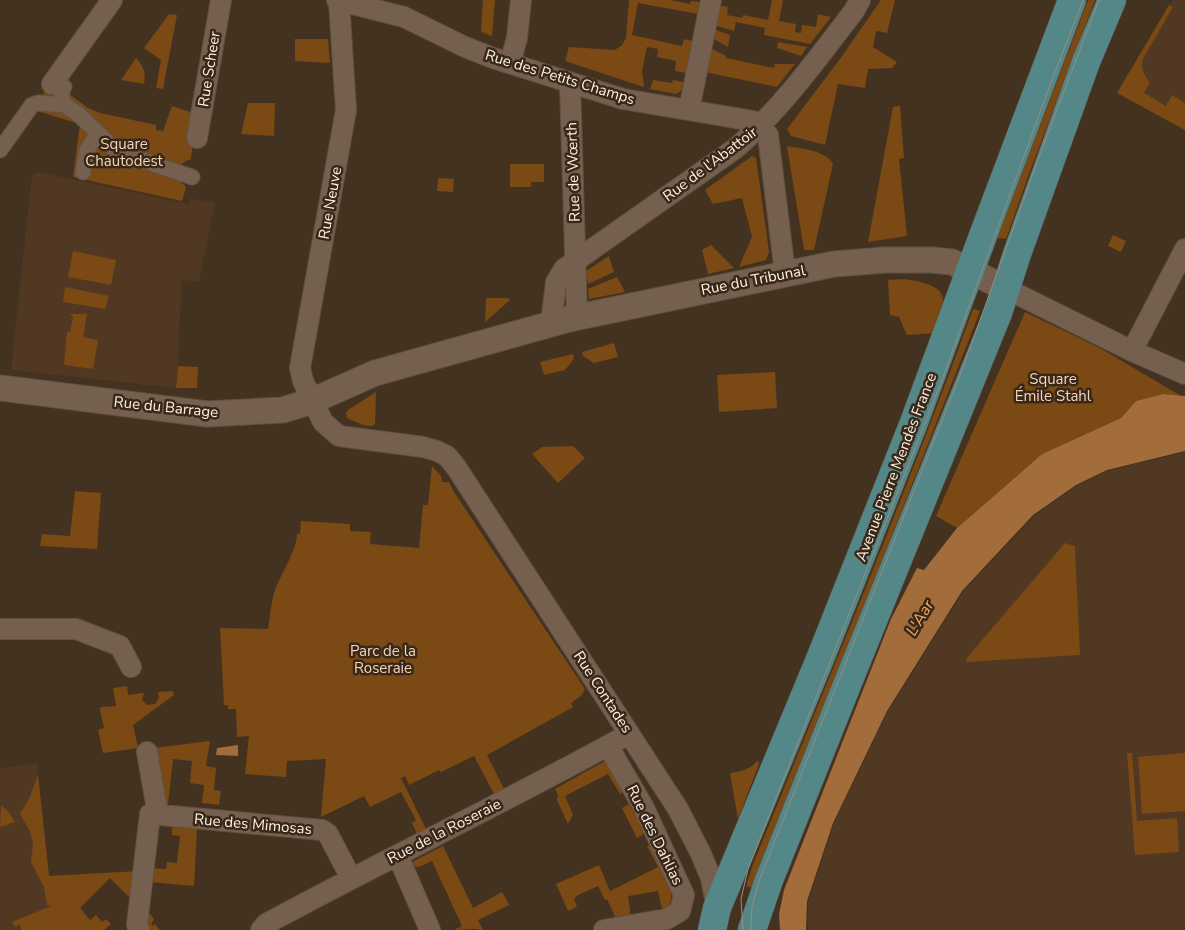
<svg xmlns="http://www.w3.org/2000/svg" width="1185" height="930" viewBox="0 0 1185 930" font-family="'Nunito Sans',sans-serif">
<rect width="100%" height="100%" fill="#443221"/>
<path fill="#503823" d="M 1173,0 L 1185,0 L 1185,130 L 1117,93 Z
M 38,172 L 189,204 L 190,199 L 215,202 L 199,282 L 182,280 L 176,388 L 11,370 L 32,176 Z
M 1185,452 L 1185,930 L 808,930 L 808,902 L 834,823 L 888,711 L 963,592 L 1034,516 L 1077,486 L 1107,471 Z
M 37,763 L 55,930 L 0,930 L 0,769 Z"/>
<path fill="#7b4913" d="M 483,0 L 495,0 L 492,36 L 481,32 Z
M 629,0 L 670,0 L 690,4 L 691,1 L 700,2 L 698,14 L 638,3 L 632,35 L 682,46 L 684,39 L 692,41 L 686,73 L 675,71 L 676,61 L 657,57 L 658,49 L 647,47 L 642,71 L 644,87 L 565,61 L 569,47 L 615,50 L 622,45 L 626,38 Z
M 772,0 L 783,0 L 779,21 L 796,24 L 795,32 L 801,33 L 802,25 L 816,27 L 818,14 L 831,17 L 810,44 L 764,35 L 765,28 L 736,22 L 734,31 L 714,25 L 718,5 L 728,7 L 727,15 L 742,18 L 743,15 L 768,20 Z
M 881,0 L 895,0 L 887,33 L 876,31 L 873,47 L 897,62 L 892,68 L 868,69 L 865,88 L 838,84 L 825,145 L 791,136 L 787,129 L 840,59 Z
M 1088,0 L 1095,0 L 1030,171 L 1006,239 L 998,238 L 998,236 Z
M 1169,5 L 1173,7 L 1143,59 C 1141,69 1143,74 1150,82 L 1144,93 L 1166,106 L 1172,95 L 1185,103 L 1185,130 L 1117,93 Z
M 169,14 L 177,15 L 163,89 L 156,88 L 161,60 L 144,48 Z
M 713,29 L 730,35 L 728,47 L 712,38 Z
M 295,39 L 328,39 L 330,63 L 295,61 Z
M 778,42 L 807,47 L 801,56 L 777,48 Z
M 710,48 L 726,56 L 726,58 L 774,68 L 775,64 L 795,64 L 777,87 L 705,72 Z
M 136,58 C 144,67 146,73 144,84 L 121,80 Z
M 653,80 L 672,83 L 673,80 L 684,82 L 682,90 L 676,94 L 650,89 Z
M 46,87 L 62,89 L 88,108 L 100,113 L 156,125 L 156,130 L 163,131 L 172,106 L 196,114 L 191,159 C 179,163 179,168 178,179 L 186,187 L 182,201 L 73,177 L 80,124 L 37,111 Z
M 248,103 L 275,103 L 274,136 L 241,134 Z
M 900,106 L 904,158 L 899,159 L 907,236 L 868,242 L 893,107 Z
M 787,146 C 802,149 825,150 833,164 L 814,250 L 804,250 Z
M 752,156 L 756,158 L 769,252 L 766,260 L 739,267 L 752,237 L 742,198 L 713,204 L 705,190 Z
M 510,164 L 544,164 L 544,182 L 531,182 L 531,187 L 510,187 Z
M 438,178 L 454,179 L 453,192 L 437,191 Z
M 1113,235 L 1126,241 L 1121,252 L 1108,246 Z
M 711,245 L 734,268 L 708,274 L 702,250 Z
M 73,251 L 116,260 L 111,285 L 68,277 Z
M 609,256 L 614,272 L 588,284 L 586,271 Z
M 617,277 L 625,292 L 589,299 L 588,289 Z
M 904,279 C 916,281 944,284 943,301 C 942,311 937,323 934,333 L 907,335 L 899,317 L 890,315 L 888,280 Z
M 65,287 L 109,296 L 105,309 L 63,302 Z
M 486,298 L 508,298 L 510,300 L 485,322 Z
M 973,309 L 975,309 L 980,311 L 968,342 L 754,887 L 747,887 L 747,883 L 752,867 C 827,682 905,497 973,309 Z
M 1025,312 L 1100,348 L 1181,396 L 1163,394 L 1136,401 L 1121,418 L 1042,454 L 957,528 L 936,516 Z
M 70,314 L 87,314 L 83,337 L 98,340 L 93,369 L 64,365 L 67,332 L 70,332 L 73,317 Z
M 614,343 L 618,357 L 594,363 L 583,356 L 582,352 Z
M 573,354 L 574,359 L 565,370 L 544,375 L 540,362 Z
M 178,366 L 198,367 L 197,388 L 176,388 Z
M 775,372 L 777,408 L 719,412 L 717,375 Z
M 376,392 L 375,424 L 372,426 L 363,425 L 347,418 L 346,413 L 348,410 Z
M 573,446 L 585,458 L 558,483 L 532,454 L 542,447 Z
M 432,466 L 441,476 L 442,482 L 449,482 L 454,492 L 585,689 L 581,696 L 571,703 L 573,707 L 487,755 L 504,789 L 494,794 L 474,756 L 441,772 L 439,770 L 409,785 L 405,776 L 401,778 L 426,829 L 417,834 L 412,823 L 416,820 L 401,792 L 370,807 L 364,796 L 321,817 L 326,759 L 287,761 L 286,777 L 245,774 L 249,736 L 237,737 L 236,709 L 228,709 L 228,705 L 224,705 L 220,628 L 268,629 C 270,617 271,602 275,590 C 281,574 297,550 297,534 L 300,534 L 301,521 L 350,524 L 350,531 L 371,532 L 370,544 L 419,548 L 423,505 L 428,505 Z
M 75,491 L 101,493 L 97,549 L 40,546 L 42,534 L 70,536 Z
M 1065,543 L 1075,546 L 1080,655 L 967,662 L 966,659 Z
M 127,686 L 128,695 L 144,693 L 142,700 L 147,705 L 155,704 L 159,698 L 158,692 L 173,691 L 174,695 L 133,725 L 138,748 L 103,753 L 98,730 L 104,728 L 100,709 L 101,707 L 116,706 L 113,688 Z
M 210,741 L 206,766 L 216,768 L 214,790 L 221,791 L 219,805 L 202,803 L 204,785 L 190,783 L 192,761 L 173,759 L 168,805 L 164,804 L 154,748 Z
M 1127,753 L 1132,753 L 1137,821 L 1177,818 L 1179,852 L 1135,855 Z
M 1185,753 L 1185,811 L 1142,814 L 1138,757 Z
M 758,760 L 759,764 L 738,819 L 730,773 C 742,771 750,770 758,760 Z
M 605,761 L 623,792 L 620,794 L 608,774 L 565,796 L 573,815 L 568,824 L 557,800 L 558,795 L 555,789 Z
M 38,775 L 49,876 L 139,871 L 134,902 L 110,878 L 80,908 L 90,920 L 96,915 L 102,922 L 106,919 L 111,924 L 104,930 L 21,930 L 20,925 L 15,927 L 12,922 L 51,906 L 47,905 L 44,887 L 31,862 L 33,844 L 30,831 L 20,814 L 29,799 Z
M 629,804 L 647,832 L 637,838 L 622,808 Z
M 1,805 L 8,811 L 15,822 L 0,827 Z
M 176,824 L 197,828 L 194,886 L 149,882 L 150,868 L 166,869 L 167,862 L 177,863 L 180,836 L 172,835 L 172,829 Z
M 653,843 C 659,858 676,888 670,903 C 669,907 666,910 663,913 L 658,891 L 628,896 L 630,910 L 629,919 L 617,921 L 607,899 L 605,900 L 598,886 L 578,895 L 574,899 L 577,907 L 568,911 L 556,884 L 599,865 L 610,891 L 658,867 L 647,846 Z
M 443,846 L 473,908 L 502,892 L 509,905 L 478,920 L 483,930 L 474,929 L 454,930 L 462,926 L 432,861 L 419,867 L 411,866 L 414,861 Z
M 144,907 L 154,919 L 151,924 L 153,926 L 155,924 L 160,930 L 147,930 Z"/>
<path fill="#a26d3a" d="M 1163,394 L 1185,396 L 1185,451 L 1107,470 L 1076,485 L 1033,515 L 962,591 L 887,711 L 833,823 L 807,901 L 806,930 L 780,930 L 779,914 L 784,890 L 891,619 L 917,568 L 924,570 L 957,528 L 1042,454 L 1121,418 L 1136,401 Z
M 238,745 L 238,756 L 216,755 L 217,748 Z"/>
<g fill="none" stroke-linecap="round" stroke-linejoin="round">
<g stroke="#615142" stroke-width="17">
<path id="pedestrian" d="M 52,84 L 64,87 L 62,89 L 62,104
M 0,150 L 32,105 L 38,103 L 65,105 L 78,114 L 118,152 L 192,177
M 83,172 L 87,150 L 98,133"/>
</g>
<g stroke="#615142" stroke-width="22">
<path id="minor" d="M 337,0 L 404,17 L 465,47 L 493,58 L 623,99 L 753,121 L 768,135 L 785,273
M 339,1 L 346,110 L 300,368 L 303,381 L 323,422 L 339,436 L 423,447 L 437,451 L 447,456 L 456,467 L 678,809 L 701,854 L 711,878 L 717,908
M 510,63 L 517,38 L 521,0
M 570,83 L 577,317
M 52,84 L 112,0
M 689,110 L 711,0
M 197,138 L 221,0
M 1007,289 L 1132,351 L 1185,374
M 551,324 L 556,282 L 564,269 L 736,148 C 782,108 817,59 854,11 L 860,0
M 1132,351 L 1185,249
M 0,629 L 76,629 L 120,646 L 131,667
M 147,752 L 158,815
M 398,856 L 430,930
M 139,930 L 137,925 L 150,814 L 322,830 L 328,834 L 351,878
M 261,930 L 266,924 C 386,859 510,800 629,734
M 604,930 L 667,919 L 680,911 L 684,895 L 644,808 L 608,746"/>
</g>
<g stroke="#615142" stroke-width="27">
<path id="tertiary" d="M 0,388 L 207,414 L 283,410 L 312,401 L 375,373 L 569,319 L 834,264 L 885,260 L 932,260 L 952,262 L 1007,289"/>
</g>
<g stroke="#615142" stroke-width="29">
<path id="primary" d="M 712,930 L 717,908 L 820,659 L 913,425 L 984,233 L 1072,0
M 752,930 L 769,880 L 853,670 L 998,313 L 1017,254 L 1086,62 L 1112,0"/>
</g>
<use href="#pedestrian" stroke="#75604f" stroke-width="15"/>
<use href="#minor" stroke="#75604f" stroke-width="20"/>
<use href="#tertiary" stroke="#75604f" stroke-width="25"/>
<use href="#primary" stroke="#538788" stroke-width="28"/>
<path stroke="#9b8c7e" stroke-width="1" d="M 743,930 L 741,899 L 748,869 L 942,380 L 1046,96 L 1083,0
M 751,930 L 752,906 L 760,878 L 959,378 L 1042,149 L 1099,0"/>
</g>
<g text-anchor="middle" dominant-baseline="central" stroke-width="5" stroke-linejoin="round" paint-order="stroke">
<g font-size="15" fill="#fcf0e5" stroke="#392818">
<text transform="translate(209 69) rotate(-81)">Rue Scheer</text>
<text transform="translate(560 77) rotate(17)">Rue des Petits Champs</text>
<text transform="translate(710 164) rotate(-37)">Rue de l'Abattoir</text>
<text transform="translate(573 172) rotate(-92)">Rue de Wœrth</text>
<text transform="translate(330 203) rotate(-80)">Rue Neuve</text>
<text transform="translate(753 280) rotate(-11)">Rue du Tribunal</text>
<text transform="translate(166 407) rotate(6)">Rue du Barrage</text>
<text transform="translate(896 467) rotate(-69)">Avenue Pierre Mendès France</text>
<text transform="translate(603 692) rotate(57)">Rue Contades</text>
<text transform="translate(253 824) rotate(5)">Rue des Mimosas</text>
<text transform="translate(444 831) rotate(-27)">Rue de la Roseraie</text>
<text transform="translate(655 835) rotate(64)">Rue des Dahlias</text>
</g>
<g font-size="15" fill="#f4d4ba" stroke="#392818">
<text x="124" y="144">Square<tspan x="124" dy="17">Chautodest</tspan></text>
<text x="1053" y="379">Square<tspan x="1053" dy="17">Émile Stahl</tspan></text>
<text x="383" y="651">Parc de la<tspan x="383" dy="17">Roseraie</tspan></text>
</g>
<g font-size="16" font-style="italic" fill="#f7ab63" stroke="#392818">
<text transform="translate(920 618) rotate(-59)">L'Aar</text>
</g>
</g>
</svg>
